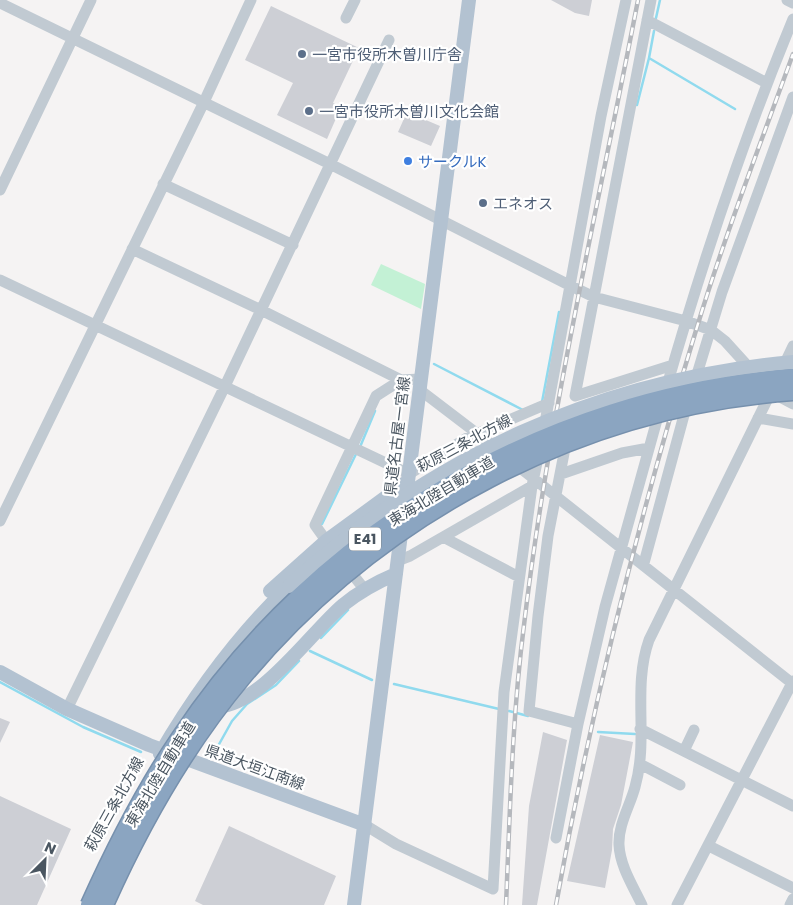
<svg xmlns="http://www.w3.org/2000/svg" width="793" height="905" viewBox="0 0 793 905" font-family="Poppins,'Noto Sans JP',sans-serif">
<rect width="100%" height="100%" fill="#f5f3f3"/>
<path fill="#c3f1d5" d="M 381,264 L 425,284 L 421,309 L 371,285 Z"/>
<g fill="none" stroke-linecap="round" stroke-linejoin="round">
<path stroke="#90daee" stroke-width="2.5" d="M 656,18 L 660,0
M 649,58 L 654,31
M 637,105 L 649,58 L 735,109
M 434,364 L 523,410
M 542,402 L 559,312
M 360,447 L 375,411
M 322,524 L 356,454
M 321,638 L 348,610
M 310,651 L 372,680
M 0,682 L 83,727 L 141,752
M 394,684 L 499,709
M 509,711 L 528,716
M 598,732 L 635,734
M 213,755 L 232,721 L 247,704 L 276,685 L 299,661"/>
</g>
<path fill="#cdcfd5" d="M 551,0 L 592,0 L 589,16 L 575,13 Z
M 271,6 L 359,48 L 333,103 L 341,107 L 327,139 L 277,115 L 293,83 L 245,60 Z
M 407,112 L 440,126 L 431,146 L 398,132 Z
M 0,718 L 10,722 L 0,743 Z
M 543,732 L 567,740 L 537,905 L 522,905 L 529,806 Z
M 600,735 L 633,742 L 621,805 L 613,829 L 612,850 L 605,888 L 567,881 Z
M 0,796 L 71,829 L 37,905 L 0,905 Z
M 229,826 L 336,876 L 324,905 L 203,905 L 195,901 Z"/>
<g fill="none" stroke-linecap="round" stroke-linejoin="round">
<path stroke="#c1cad2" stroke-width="11" d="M 651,0 L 575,396 L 673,365
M 787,0 L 793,3
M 0,3 L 330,164 L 571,286 L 594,297 L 686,321 L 711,330 L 725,341 L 754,373
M 346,18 L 355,0
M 647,20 L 767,83
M 163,184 L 293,245
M 0,190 L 91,0
M 132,249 L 261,310 L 401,380 L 420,379
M 0,280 L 409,474 L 467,438 L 549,403
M 782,369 L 793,346
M 694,384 L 722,292 L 793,97
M 666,389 C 702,263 743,140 793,19
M 420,390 L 500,451
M 776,395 L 793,404
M 758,418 L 793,424
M 544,428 L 601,116 L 626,0
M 567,438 L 548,536 L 538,616 L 529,711 L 578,724
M 514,463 L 793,684
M 561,474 L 622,453 L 649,448
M 0,521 L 204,102 L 251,0
M 443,537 L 519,577
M 330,546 L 315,525 L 376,396 L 401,380
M 397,561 L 410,556 L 532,486
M 644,563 L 687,404
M 346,566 L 365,590
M 67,709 L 225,386 L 389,40
M 640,729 L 793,806
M 684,751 L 694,730
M 640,764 L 680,785
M 365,825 L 396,844 L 493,889 L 504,692 L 532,486 L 539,453
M 556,838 L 578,724 L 605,607 L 660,409
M 709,846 L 793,888
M 642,905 C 633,886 620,866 619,845 C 618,825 630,806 635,787 C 649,738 632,688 649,640 L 772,390
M 677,905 L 793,681
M 790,905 L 793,899"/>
<path stroke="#b3c2d1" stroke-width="14" d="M 405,505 L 469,0
M 270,591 L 326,541 L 408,481
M 0,672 L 67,709 L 149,745 L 365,825
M 214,707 C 259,708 311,632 343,605 C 359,592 377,582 396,574
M 160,754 C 196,692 237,636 289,586
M 354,905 L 402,526"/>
<g stroke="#b5b8bd" stroke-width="4.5">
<path id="rail" d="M 506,905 C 510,812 512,718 524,625 C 549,415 598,207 638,0
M 556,905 C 591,709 639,517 697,327 C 725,235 760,145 793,54"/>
</g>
<use href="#rail" stroke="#fff" stroke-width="2.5" stroke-dasharray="8" stroke-linecap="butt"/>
<g stroke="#7690ad" stroke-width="19" stroke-linecap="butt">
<path id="highway-bridge" d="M 89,905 C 115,847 144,790 180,737 C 317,531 546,396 793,377
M 105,905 C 141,824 186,745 243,677 C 379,514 581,407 793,392"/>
</g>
<path stroke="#b3c2d1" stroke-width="14" d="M 289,586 C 431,457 600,379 793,362"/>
<use href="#highway-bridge" stroke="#8ba5c1" stroke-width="16"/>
</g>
<g fill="#5c6f8a" stroke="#fff" stroke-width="2">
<circle cx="302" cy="54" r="5"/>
<circle cx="309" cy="111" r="5"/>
<circle cx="483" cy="203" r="5"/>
</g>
<circle fill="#3f7fe0" stroke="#fff" stroke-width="2" cx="408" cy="161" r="5"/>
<g text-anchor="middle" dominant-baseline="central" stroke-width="4.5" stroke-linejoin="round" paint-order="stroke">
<rect fill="#fff" stroke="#808990" stroke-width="1" x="349" y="527.5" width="32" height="23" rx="4"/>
<g font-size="14" font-weight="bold" fill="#4a5661">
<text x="365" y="539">E41</text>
</g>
<g font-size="15" fill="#4e5e75" stroke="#fff" text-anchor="start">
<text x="312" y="54">一宮市役所木曽川庁舎</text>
<text x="319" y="111">一宮市役所木曽川文化会館</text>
<text x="493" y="203">エネオス</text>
</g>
<g font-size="15" fill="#366cbe" stroke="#fff" text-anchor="start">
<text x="418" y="161">サークルK</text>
</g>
<g font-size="15" fill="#4a5661" stroke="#fff">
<text transform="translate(397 436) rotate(-83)">県道名古屋一宮線</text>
<text transform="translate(464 443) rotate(-28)">萩原三条北方線</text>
<text transform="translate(441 491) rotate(-31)">東海北陸自動車道</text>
<text transform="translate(255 767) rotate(20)">県道大垣江南線</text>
<text transform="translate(160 774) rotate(-59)">東海北陸自動車道</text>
<text transform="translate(114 804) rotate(-61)">萩原三条北方線</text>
</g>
</g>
<g transform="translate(45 860) rotate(24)" stroke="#ffffff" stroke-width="4" paint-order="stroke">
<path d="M0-4L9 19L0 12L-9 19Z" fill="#4a5661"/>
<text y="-8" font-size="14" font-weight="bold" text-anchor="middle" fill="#4a5661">N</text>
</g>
</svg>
